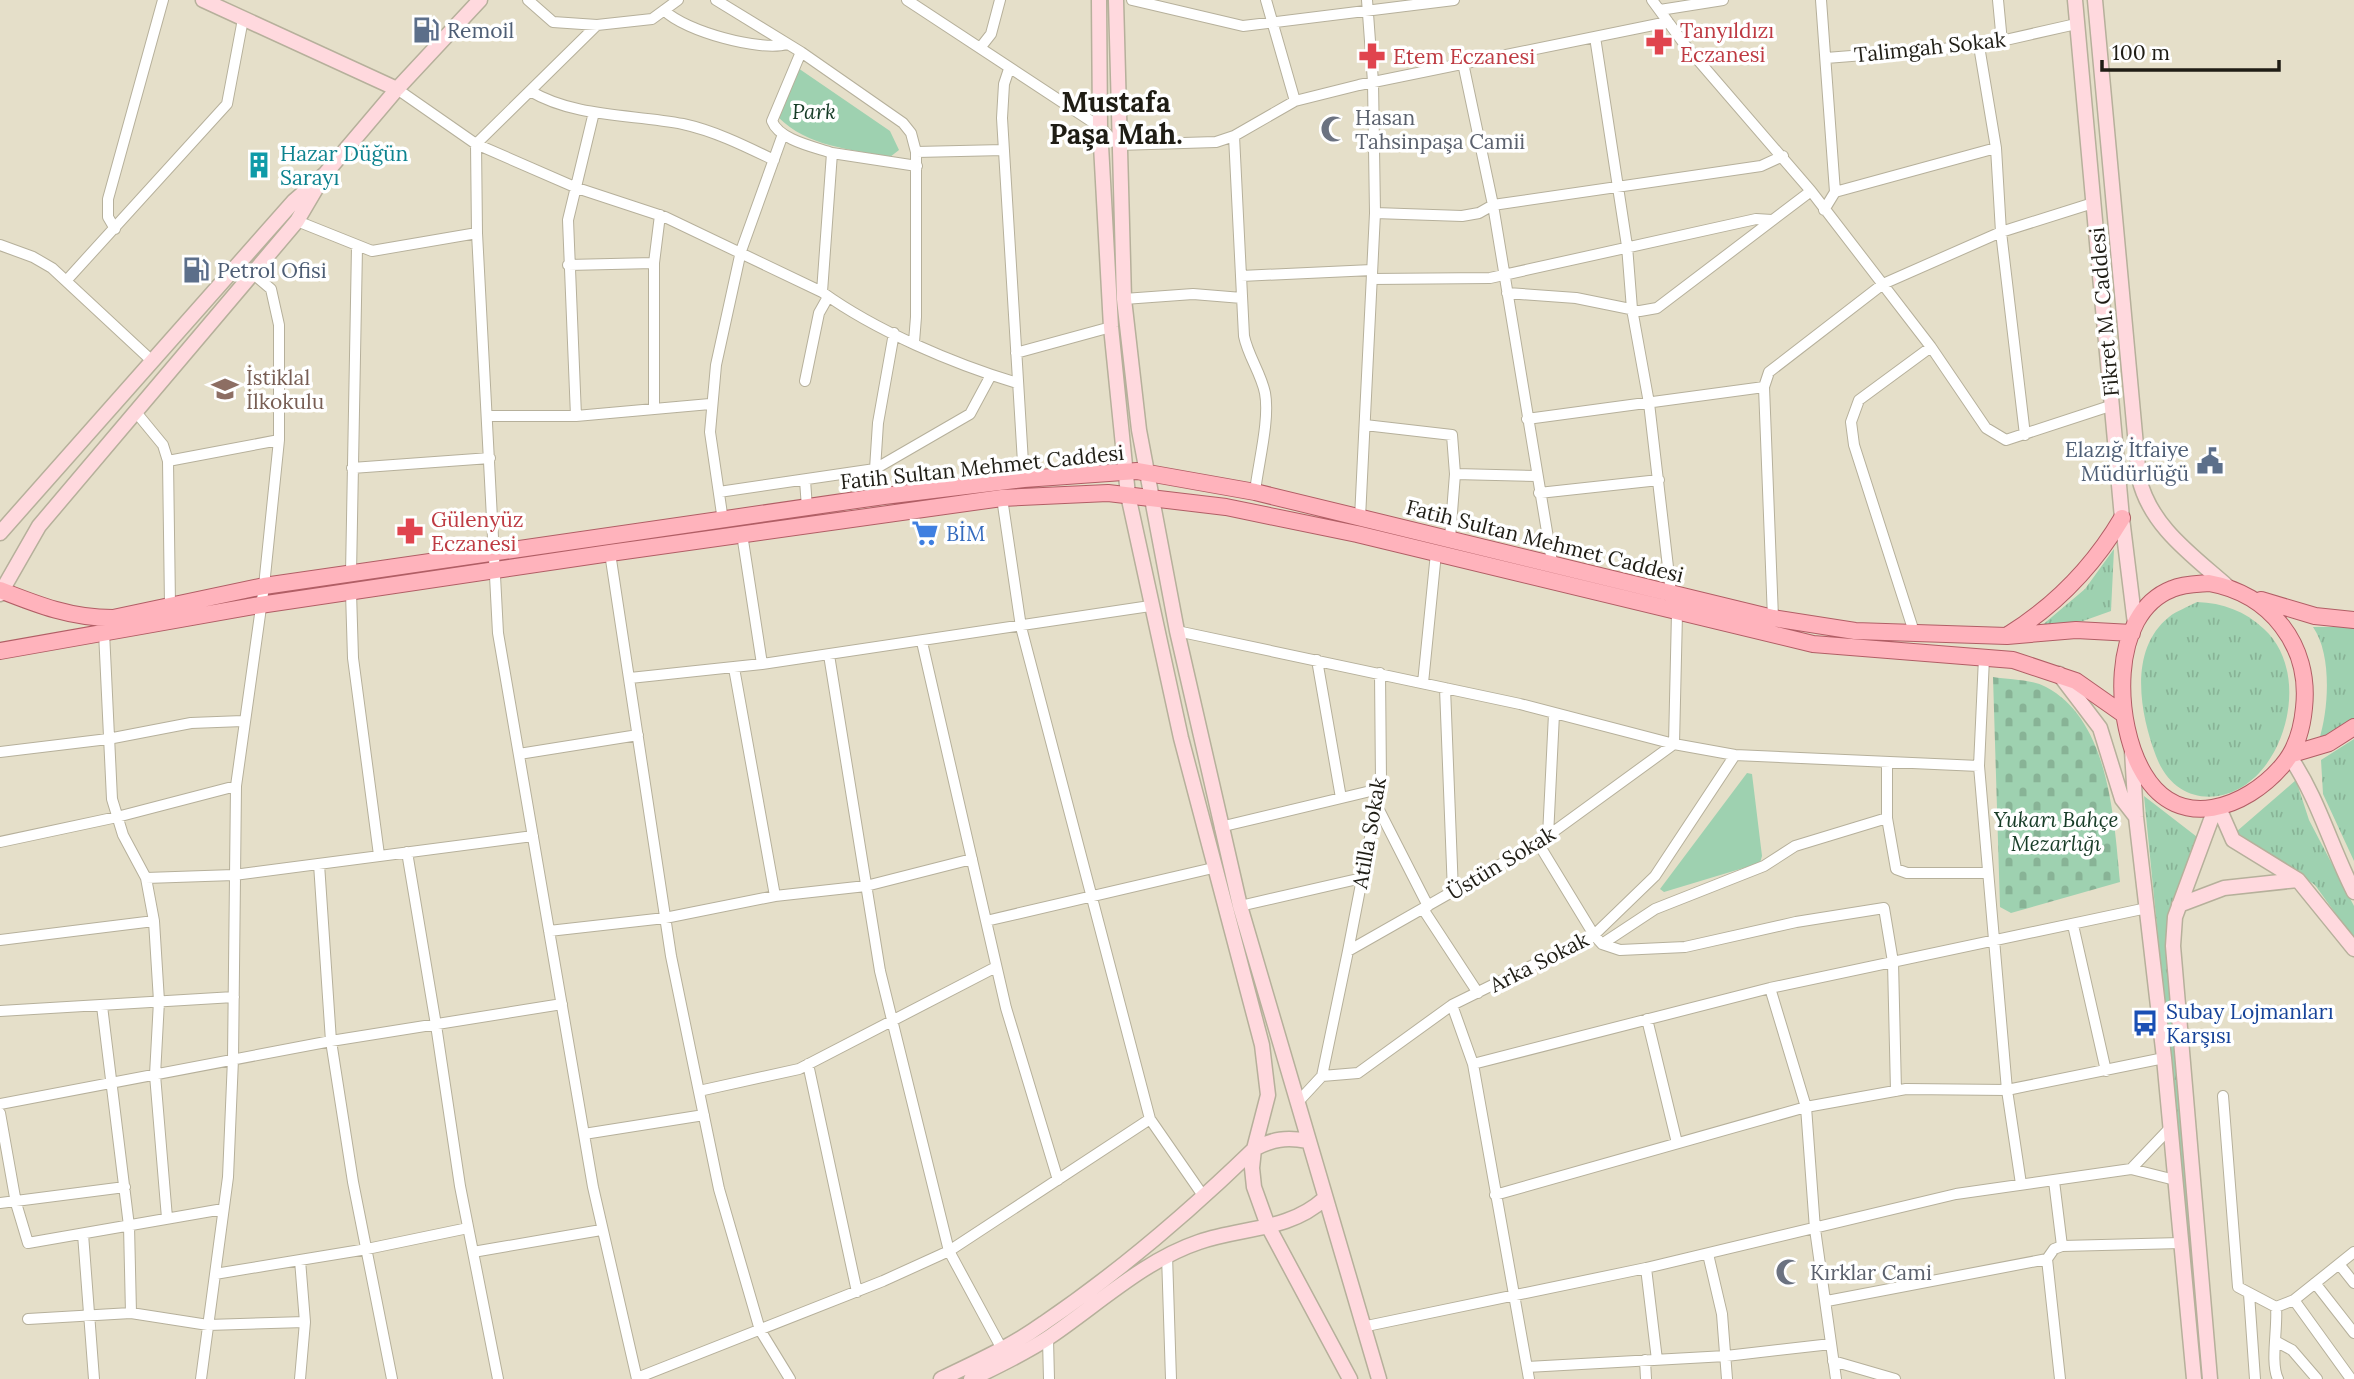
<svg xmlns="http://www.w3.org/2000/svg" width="2354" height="1379" viewBox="0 0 2354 1379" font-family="Lora,serif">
<defs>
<pattern id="grass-tufts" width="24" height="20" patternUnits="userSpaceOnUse" patternTransform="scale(1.75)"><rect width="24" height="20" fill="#9ed1b0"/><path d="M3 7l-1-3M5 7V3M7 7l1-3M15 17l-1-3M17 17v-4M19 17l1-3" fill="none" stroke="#88b396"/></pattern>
<pattern id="cemetery-stones" width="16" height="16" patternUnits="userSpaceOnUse" patternTransform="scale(1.75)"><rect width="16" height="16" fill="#9ed1b0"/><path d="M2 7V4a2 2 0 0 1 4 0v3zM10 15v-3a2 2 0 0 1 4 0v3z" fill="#88b396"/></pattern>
</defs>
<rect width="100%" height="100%" fill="#e5dfc9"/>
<path fill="url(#grass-tufts)" d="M 2114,549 L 2111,611 L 2083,621 L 2040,627 L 2085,589 Z
M 2197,602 C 2223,603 2245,611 2264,629 C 2301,663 2294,728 2265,766 C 2234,807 2176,810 2156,756 C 2140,714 2128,650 2169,617 C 2176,611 2188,607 2197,602 Z
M 2313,627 L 2354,627 L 2354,719 L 2319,740 C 2329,709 2332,654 2313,627 Z
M 2354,739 L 2354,861 L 2323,794 L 2321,760 Z
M 2296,780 L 2309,820 L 2354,906 L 2354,939 L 2315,885 L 2236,832 Z
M 2144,796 L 2201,840 L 2173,902 L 2201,1327 L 2197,1329 Z"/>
<path fill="url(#cemetery-stones)" d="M 1993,677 C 2009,680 2032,679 2046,687 C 2109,720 2114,818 2120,882 L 2011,913 L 2000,907 Z"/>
<path fill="#9ed1b0" d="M 798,68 L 890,131 L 899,150 L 890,157 C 850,149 808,147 778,117 Z
M 1747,773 L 1752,774 L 1762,856 L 1760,863 L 1664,892 L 1660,889 Z"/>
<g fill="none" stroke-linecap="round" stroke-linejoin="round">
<g stroke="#b6b09b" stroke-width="12">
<path id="street" d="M 528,0 L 553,22 L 597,25 L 652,19 L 678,0
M 716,0 L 801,52 L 903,123 L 911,133 L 916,152
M 907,0 L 1100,127 L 1118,145 L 1216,142 L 1234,136 L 1295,101 L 1359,85 L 1668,22
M 1132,0 L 1243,26 L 1454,0
M 1266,0 L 1295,101
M 1652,0 L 1685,45 L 1811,191 L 1931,347 L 1986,428 L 2006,440 L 2113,405
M 1821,0 L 1835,192 L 1824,210
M 1998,0 L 2002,42
M 1660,10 L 1723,0
M 665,11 C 685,31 761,52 787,44
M 597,25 L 476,144 L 477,233 L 498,633 L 593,1187 L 637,1379
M 1595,37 L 1627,246 L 1632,309 L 1649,403 L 1671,593
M 1979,46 L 1996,148 L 2001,232 L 2025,435
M 980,48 L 991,34 L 1000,0
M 801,52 L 772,121 C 779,140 815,147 832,153
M 1826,58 L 1979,46 L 2076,24
M 1463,63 L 1493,205 L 1552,562
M 1009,69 L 1004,84 L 1002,118 L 1024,479
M 397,89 L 476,144 L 577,188 L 665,217 L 822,292
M 530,91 C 576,118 632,114 683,124 C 715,131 745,146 774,160
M 1234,136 L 1244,336 C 1248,356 1261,373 1265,393 C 1270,420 1258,464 1255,492
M 917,166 L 832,153 L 822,292 C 876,331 954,364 1017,383
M 1835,192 L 1996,148
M 1375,213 L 1462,216 L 1479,213 L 1493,205 L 1761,166 L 1783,156
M 297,221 L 372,251 L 477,233
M 115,229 L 108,217 L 108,199 L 163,0
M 0,245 L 33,257 L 52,268 L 151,360
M 568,265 L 654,263
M 1241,276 L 1372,270
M 1372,279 L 1490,278 L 1756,219 L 1772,220
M 66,281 L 227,104 L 243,19
M 1507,293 L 1576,298 L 1640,311 L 1657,308 L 1811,191
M 1124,299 L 1193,294 L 1242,298
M 914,342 L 916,317 L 916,152 L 1004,150
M 1016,353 L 1111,327
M 805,381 L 819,313 L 828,297
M 654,409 L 654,263 L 660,215
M 135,411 L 163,445 L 168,461 L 170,605
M 489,416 L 576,416 L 710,404
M 576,416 L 568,220 L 594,112
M 1527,419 L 1764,387
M 1365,425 L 1452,435 L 1455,474 L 1450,538
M 168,461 L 279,440
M 352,468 L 490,458
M 1455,474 L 1536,476
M 805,480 L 807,508
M 719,492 L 875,469 L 970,414 L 991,375
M 1539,493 L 1659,480
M 884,496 L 875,469 L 878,423 L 894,333
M 1002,498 L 1021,627 L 1150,1119 L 1204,1197
M 1360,518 L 1375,213 L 1373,82 L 1367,0
M 723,521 L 710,432 L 716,365 L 741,251 L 783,134
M 742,534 L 762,664 L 1150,606
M 610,553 L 671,956 L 719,1189 L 760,1330 L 790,1379
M 351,574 L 357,247
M 351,592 L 353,658 L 379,855
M 1773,618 L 1764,387 L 1769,372 L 1883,284 L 2001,232 L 2093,203
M 1177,631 L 1520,704 L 1674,744 L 1735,755 L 1979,766
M 104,632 L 112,799 L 123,835 L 146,878 L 154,921 L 159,1001 L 155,1075 L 167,1218
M 1914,632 L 1854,445 L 1851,422 L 1859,400 L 1931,347
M 922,642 L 1006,1008 L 1058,1180
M 829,655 L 880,971 L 949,1251 L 1002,1349
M 1984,658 L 1979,766 L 2007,1090 L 2021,1184
M 1317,660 L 1341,798
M 734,668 L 775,896
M 630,678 L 762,664
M 1423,683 L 1436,553
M 1445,688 L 1453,892
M 0,752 L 108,739 L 191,723 L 243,721
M 519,754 L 638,735
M 1887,763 L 1887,818 L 1896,869 L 1907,873 L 1987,873
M 1376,804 L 1428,906
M 1220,827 L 1379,789
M 1548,836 L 1554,714
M 0,842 L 117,817 L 236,786
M 1538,843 L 1594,935 L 1602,944 L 1620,950 L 1685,947 L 1796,922 L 1884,908 L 1893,962 L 1896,1091
M 407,852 L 436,1025 L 460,1186 L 498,1379
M 319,864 L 331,1041 L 353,1182 L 392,1379
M 146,878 L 234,875 L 533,836
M 1240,906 L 1362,878
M 1423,909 L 1478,993
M 986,921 L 1213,868
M 2073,925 L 2106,1071
M 549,931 L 665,918 L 775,896 L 866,886 L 972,859
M 0,940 L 154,921
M 1602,944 L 1655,909 L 1764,866 L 1795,846 L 1887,818
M 1348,951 L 1381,781 L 1380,673
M 1770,988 L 1806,1107 L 1815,1229 L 1836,1379
M 1452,1005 L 1473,1064 L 1529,1379
M 102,1006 L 129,1226 L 131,1313
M 0,1011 L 234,997
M 1647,1019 L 1677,1143
M 808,1064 L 857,1292
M 1473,1064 L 1770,988 L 2147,908
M 1322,1076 L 1358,1073 L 1452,1005 L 1594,935 L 1655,876 L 1735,755
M 699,1091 L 799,1069 L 996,967
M 2223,1096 L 2238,1287 L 2276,1307 L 2294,1300 L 2354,1252
M 1297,1103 L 1322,1076 L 1348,951 L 1538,843 L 1674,744 L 1677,613
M 0,1104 L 331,1041 L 562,1004
M 0,1113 L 16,1203 L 28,1243 L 223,1209
M 584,1134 L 704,1115
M 2131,1169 L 2175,1180
M 2054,1181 L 2062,1246 L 2054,1249 L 2047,1259 L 2060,1379
M 1495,1195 L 1806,1107 L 1906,1089 L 2007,1090 L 2164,1058
M 0,1203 L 125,1187
M 83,1234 L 94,1379
M 2062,1246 L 2181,1243
M 473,1252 L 601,1230
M 1708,1254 L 1722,1314 L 1727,1379
M 1167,1255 L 1171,1379
M 300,1260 L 305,1322 L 300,1379
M 2339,1264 L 2354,1283
M 1646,1268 L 1657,1360
M 215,1274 L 367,1249 L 468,1228
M 2315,1283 L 2354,1333
M 2249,1294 L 2255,1379
M 2294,1300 L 2351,1379
M 1827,1301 L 2047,1259
M 2276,1307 C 2278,1327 2270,1363 2278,1379
M 28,1319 L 131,1313 L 208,1325 L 305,1322
M 1362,1327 L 1646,1268 L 1956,1194 L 2131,1169 L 2171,1127
M 1048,1339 L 1049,1379
M 2277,1342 L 2292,1350 L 2317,1379
M 1645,1360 L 1646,1379
M 1833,1361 L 1895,1379
M 1527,1367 L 1726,1356 L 1831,1344
M 637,1378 L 883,1281 L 949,1251 L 1150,1119
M 201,1379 L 228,1177 L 233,1059 L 236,786 L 264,586 L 279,440 L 279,325 L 271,289 L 251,272"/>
</g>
<g stroke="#b6b09b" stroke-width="17">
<path id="secondary" d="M 203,0 L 397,89
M 1099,0 L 1100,127 L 1111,327 L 1128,495 L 1181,738 L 1262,1045 L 1268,1095 L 1254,1149 L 1252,1168 L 1254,1187 L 1268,1226 L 1350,1379
M 1116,0 L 1124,299 L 1139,430 L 1177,631 L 1240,906 L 1379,1379
M 2075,0 L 2122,518 L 2135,624
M 2095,0 L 2139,478 C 2150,526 2192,555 2227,586
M 0,533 L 294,201 L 325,174 L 397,89 L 480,0
M 0,594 L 39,526 L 297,221 L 317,187
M 2059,674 L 2100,728 L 2122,799 L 2136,817
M 2132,751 L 2136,817 L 2164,1058 L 2194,1379
M 2290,757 C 2318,798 2331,847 2354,892
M 2219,808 L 2233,840 L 2298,880 L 2354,949
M 2179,905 L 2224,888 L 2298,880
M 941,1379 C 976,1362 1012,1346 1044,1323 C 1119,1272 1189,1212 1254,1149 C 1272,1139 1287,1137 1307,1141
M 971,1379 C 998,1366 1026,1353 1051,1336 C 1098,1304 1145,1260 1199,1242 C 1242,1227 1289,1231 1324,1199
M 2210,1379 L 2173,946 L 2175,917 L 2215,809"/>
</g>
<g stroke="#b15e65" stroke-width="18">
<path id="primary" d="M 2209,583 C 2270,594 2311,645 2304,708 C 2302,729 2296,750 2282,766 C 2246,808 2179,833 2144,774 C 2114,725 2108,614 2172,589 C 2183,584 2197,584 2209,583 Z
M 0,590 C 38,605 71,618 113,618 L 264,586 L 884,496 L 1024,479 L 1137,471 L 1255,492 L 1773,618 L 1855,631 L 2007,636 L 2076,630 L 2132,633
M 2261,600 L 2315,616 L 2354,620
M 2008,635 C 2056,605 2093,567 2122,518
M 0,651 L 260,605 L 610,553 L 1002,498 L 1108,493 L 1226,507 L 1357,534 L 1813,644 L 2013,660 L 2076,681 L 2123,714
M 2292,754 L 2329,743 L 2354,727"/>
</g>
<use href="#street" stroke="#fff" stroke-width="10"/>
<use href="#secondary" stroke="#ffd9de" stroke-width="14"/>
<use href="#primary" stroke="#ffb3bc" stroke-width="16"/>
</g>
<defs>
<g id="fuel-bare" transform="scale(2.1)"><path d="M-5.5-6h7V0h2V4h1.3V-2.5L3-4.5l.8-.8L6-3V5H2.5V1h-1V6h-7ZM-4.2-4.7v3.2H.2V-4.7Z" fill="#5c6f8a" stroke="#fff" stroke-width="2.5" paint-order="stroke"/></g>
<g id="pharmacy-bare" transform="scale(2.1)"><path d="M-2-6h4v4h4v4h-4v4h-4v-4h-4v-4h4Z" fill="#e0444e" stroke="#fff" stroke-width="2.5" paint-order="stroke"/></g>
<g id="mosque-bare" transform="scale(2.1)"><path d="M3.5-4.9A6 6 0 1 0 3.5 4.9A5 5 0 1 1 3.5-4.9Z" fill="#6b7280" stroke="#fff" stroke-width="2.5" paint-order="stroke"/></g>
<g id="building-bare" transform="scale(2.1)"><path d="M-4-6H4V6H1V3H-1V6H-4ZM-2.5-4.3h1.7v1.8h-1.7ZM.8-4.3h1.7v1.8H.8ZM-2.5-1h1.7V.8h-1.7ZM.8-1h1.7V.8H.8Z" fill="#0f9aa8" stroke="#fff" stroke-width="2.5" paint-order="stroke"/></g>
<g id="school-bare" transform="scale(2.1)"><path d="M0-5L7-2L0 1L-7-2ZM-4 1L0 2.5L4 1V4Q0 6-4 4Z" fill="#8d6e63" stroke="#fff" stroke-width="2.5" paint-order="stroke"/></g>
<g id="civic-bare" transform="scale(2.1)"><path d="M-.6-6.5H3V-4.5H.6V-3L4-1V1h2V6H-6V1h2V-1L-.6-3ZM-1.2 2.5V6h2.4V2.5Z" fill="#5c6f8a" stroke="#fff" stroke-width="2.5" paint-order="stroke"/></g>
<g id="supermarket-bare" transform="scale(2.1)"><path d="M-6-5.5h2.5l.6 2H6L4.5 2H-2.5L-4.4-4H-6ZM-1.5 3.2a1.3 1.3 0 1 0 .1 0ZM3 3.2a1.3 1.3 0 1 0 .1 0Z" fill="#3f7fe0" stroke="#fff" stroke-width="2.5" paint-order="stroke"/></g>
<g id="bus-bare" transform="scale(2.1)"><path d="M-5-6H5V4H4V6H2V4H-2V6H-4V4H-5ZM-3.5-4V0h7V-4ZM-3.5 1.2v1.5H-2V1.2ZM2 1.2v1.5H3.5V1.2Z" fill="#1a4fb4" stroke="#fff" stroke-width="2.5" paint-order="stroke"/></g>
</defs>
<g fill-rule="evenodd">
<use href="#fuel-bare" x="426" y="30"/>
<use href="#pharmacy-bare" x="1659" y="42"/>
<use href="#pharmacy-bare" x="1372" y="56"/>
<use href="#mosque-bare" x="1334" y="129"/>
<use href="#building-bare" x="259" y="165"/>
<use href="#fuel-bare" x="196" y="270"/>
<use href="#school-bare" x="225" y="389"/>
<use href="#civic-bare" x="2210" y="461"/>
<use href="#pharmacy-bare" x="410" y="531"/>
<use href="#supermarket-bare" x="925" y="533"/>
<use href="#bus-bare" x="2145" y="1023"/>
<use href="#mosque-bare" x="1789" y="1272"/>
</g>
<g text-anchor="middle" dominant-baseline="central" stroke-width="7" stroke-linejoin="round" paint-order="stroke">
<g font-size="21" fill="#4e5e75" stroke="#fff" text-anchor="start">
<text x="447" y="30">Remoil</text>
<text x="217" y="270">Petrol Ofisi</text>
<text x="2189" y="449" text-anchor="end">Elazığ İtfaiye<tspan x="2189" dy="24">Müdürlüğü</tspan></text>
</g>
<g font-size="21" fill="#be3a42" stroke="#fff" text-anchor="start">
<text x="1680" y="30">Tanyıldızı<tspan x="1680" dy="24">Eczanesi</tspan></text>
<text x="1393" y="56">Etem Eczanesi</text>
<text x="431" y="519">Gülenyüz<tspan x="431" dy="24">Eczanesi</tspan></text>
</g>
<g font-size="21" fill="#1f1d15" stroke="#fff">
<text transform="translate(1930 47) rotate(-6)">Talimgah Sokak</text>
<text transform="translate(2104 312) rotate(-95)">Fikret M. Caddesi</text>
<text transform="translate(982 467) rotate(-6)">Fatih Sultan Mehmet Caddesi</text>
<text transform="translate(1545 541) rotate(14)">Fatih Sultan Mehmet Caddesi</text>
<text transform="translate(1369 833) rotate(-80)">Atilla Sokak</text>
<text transform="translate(1501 863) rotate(-31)">Üstün Sokak</text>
<text transform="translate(1539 962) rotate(-27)">Arka Sokak</text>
</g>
<g font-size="21" font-style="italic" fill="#173c27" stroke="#fff">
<text x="814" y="111">Park</text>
<text x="2056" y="819">Yukarı Bahçe<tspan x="2056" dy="24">Mezarlığı</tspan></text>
</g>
<g font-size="21" fill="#5b616d" stroke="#fff" text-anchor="start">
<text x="1355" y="117">Hasan<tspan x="1355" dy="24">Tahsinpaşa Camii</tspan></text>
<text x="1810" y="1272">Kırklar Cami</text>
</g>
<g font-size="21" fill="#0d838f" stroke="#fff" text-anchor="start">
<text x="280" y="153">Hazar Düğün<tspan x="280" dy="24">Sarayı</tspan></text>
</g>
<g font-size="21" fill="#785e54" stroke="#fff" text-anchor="start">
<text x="246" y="377">İstiklal<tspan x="246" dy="24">İlkokulu</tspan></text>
</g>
<g font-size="21" fill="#366cbe" stroke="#fff" text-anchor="start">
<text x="946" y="533">BİM</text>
</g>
<g font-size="21" fill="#164399" stroke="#fff" text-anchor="start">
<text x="2166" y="1011">Subay Lojmanları<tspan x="2166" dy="24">Karşısı</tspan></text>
</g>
<g font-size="28" font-weight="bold" fill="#1f1d15" stroke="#fff">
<text x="1116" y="102">Mustafa<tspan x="1116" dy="32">Paşa Mah.</tspan></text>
</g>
</g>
<path d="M2102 60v10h177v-10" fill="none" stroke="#1f1d15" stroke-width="3.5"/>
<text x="2112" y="60" font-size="21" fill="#1f1d15" stroke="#ffffff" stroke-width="5" paint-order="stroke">100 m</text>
</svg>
